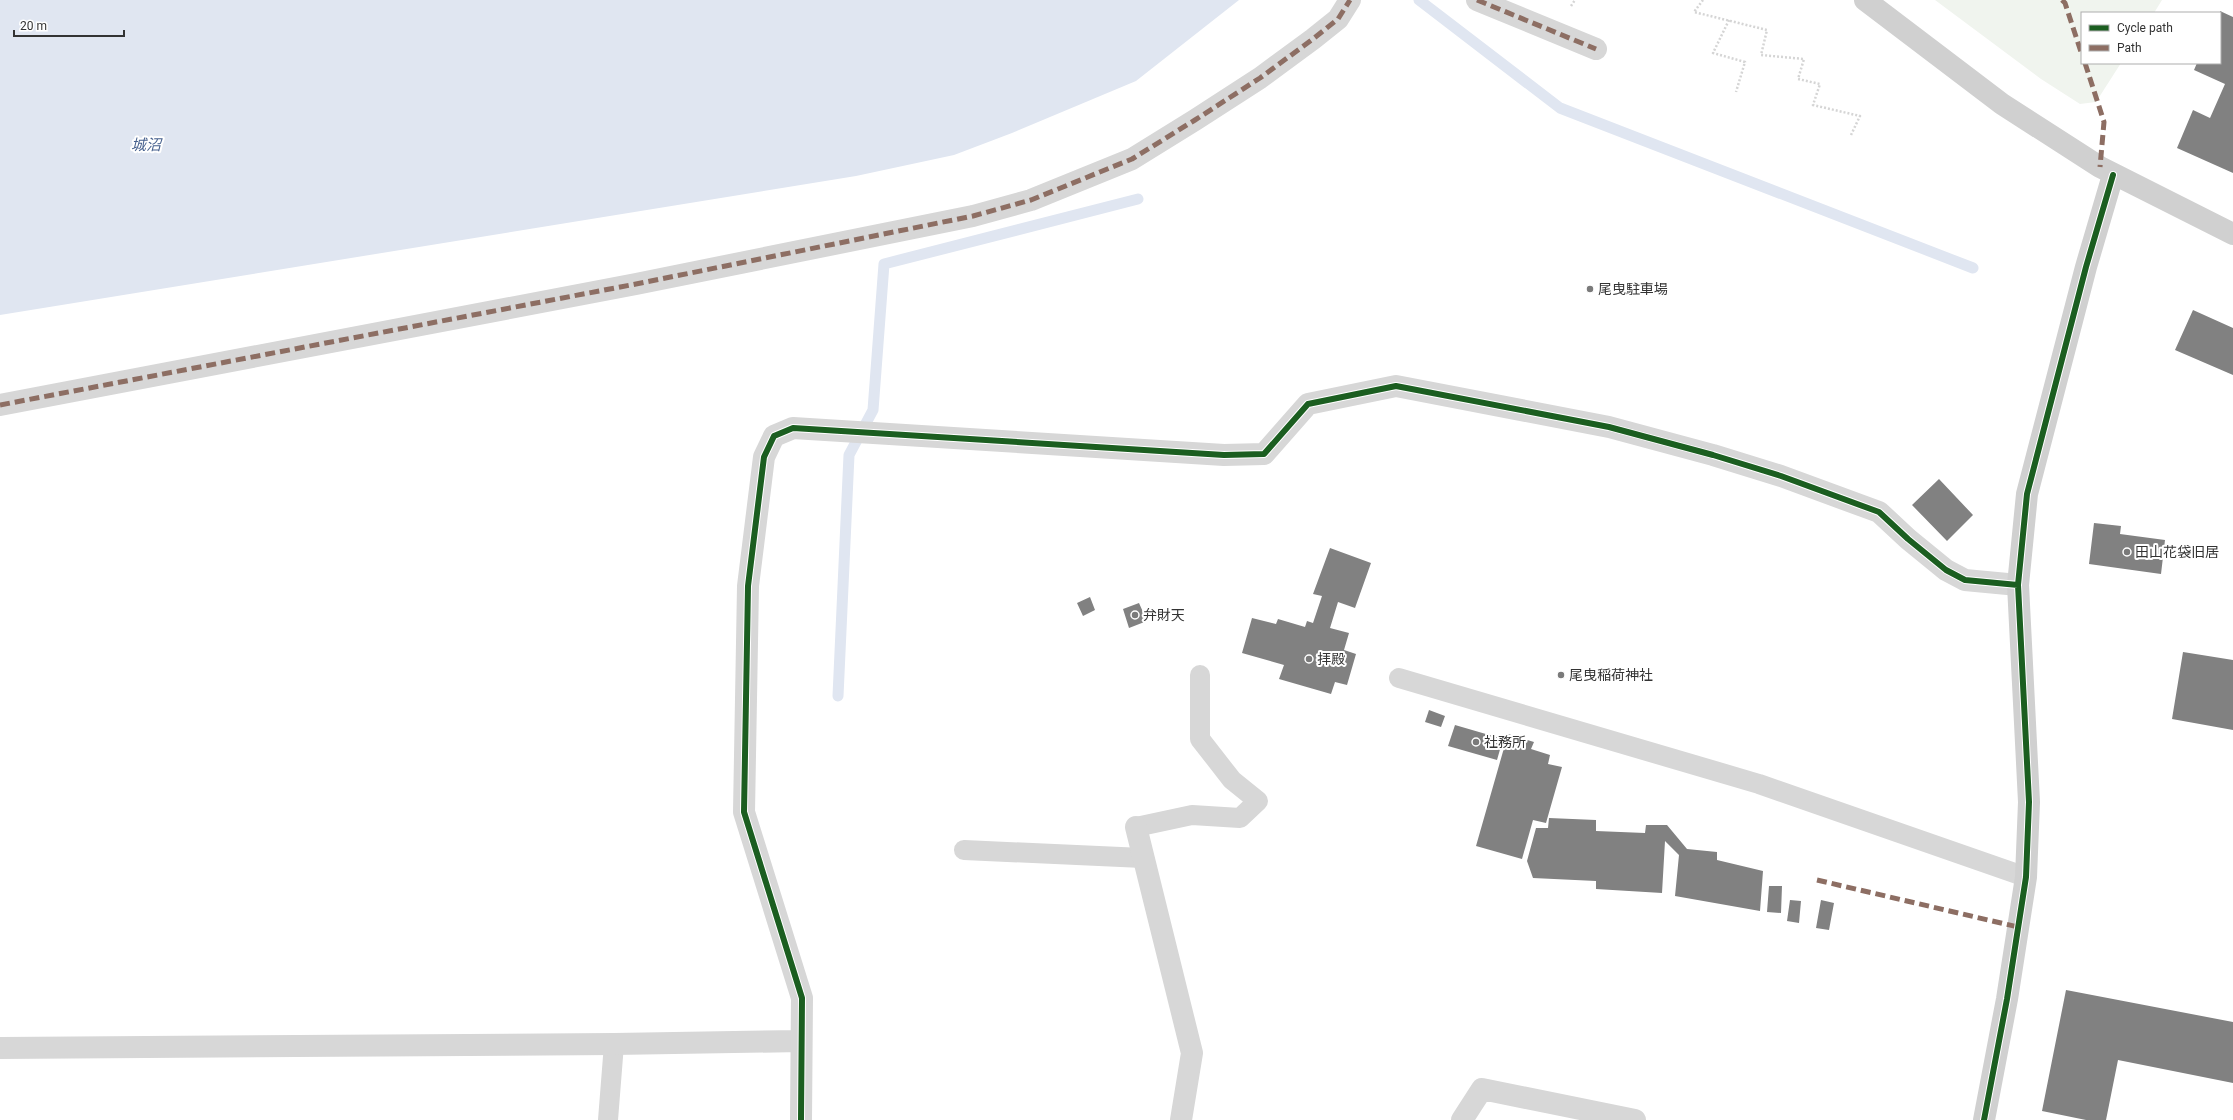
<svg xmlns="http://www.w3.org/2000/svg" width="2233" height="1120" viewBox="0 0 2233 1120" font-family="Roboto,'Noto Sans JP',sans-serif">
<rect width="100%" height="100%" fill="#fff"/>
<path fill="#f0f4ee" d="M 1935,0 L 2162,0 L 2154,13 L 2082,13 L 2082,63 L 2121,63 L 2096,102 L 2080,104 L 2041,79 Z"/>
<path fill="#e0e6f1" d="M 0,0 L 1239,0 L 1136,81 L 1012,133 L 954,155 L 856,176 L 0,315 Z"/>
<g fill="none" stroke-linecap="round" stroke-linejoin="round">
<path stroke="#e0e6f1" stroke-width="11" d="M 1419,0 L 1560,108 L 1973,268
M 838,696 L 849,455 L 873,410 L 884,264 L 1138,199"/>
</g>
<path fill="#818181" d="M 2220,11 L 2233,17 L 2233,173 L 2177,148 L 2193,110 L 2210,118 L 2225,84 L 2194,70 L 2197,63 L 2220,63 Z
M 2193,310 L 2233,328 L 2233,375 L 2175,350 Z
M 1939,479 L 1973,515 L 1947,541 L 1912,505 Z
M 2094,523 L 2121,526 L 2120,534 L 2165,540 L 2161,574 L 2089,564 Z
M 1330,548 L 1371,563 L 1355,608 L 1338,602 L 1330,628 L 1349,633 L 1344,650 L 1356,654 L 1347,685 L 1335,682 L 1331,694 L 1279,679 L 1284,665 L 1242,653 L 1252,618 L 1276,624 L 1278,619 L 1305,627 L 1307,621 L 1313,623 L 1322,596 L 1313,594 Z
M 1090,597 L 1095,610 L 1083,616 L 1077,603 Z
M 1139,603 L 1147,621 L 1129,628 L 1123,609 Z
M 2183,652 L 2233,660 L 2233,730 L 2172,719 Z
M 1429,710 L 1445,716 L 1441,727 L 1425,722 Z
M 1455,725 L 1503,739 L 1497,760 L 1448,746 Z
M 1508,734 L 1534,742 L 1531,749 L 1550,755 L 1548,764 L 1562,767 L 1546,823 L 1533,820 L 1522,859 L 1476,846 Z
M 1549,818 L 1596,820 L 1596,831 L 1645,833 L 1646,825 L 1667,825 L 1687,849 L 1717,852 L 1717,860 L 1763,871 L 1760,911 L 1675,896 L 1679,855 L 1665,841 L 1662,893 L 1596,889 L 1596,881 L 1533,878 L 1527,861 L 1536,828 L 1548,828 Z
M 1769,886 L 1782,886 L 1781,913 L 1767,912 Z
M 1790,900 L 1801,901 L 1799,923 L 1787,921 Z
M 1821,900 L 1834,903 L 1829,930 L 1816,928 Z
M 2066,990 L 2233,1022 L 2233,1083 L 2118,1060 L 2106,1120 L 2086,1120 L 2042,1111 Z"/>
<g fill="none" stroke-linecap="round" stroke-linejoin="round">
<path stroke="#d5d5d5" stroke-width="2.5" stroke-dasharray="2 2" stroke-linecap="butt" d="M 1703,0 L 1694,12 L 1767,30 L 1761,55 L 1804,59 L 1798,79 L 1820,84 L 1813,105 L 1860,116 L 1851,135
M 1571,6 L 1575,0
M 1729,20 L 1713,53 L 1745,62 L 1736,92"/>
<path stroke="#d7d7d7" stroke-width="20" d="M 1399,678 L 1759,784 L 2026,877
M 1136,827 L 1192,815 L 1240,818 L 1258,801 L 1232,780 L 1200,739 L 1200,675
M 964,850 L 1143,858
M 608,1120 L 614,1044"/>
<path stroke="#d7d7d7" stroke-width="22" d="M 1477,0 L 1596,49
M 0,405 L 636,284 L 973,216 L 1031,200 L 1132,159 L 1195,120 L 1260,78 L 1313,39 L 1338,19 L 1350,0
M 1136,827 L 1192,1053 L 1181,1120
M 0,1048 L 614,1044 L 801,1041
M 801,1120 L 802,998 L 744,812 L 748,586 L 764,457 L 774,436 L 793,428 L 1224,455 L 1264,454 L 1308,404 L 1396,386 L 1609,427 L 1713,455 L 1781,476 L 1879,512 L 1908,539 L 1946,570 L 1965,580 L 2018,585
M 1462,1120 L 1482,1089 L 1635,1120"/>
<path stroke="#d0d0d0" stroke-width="22" d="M 1865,0 L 2002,104 L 2100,167 L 2233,234
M 1984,1120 L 2007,999 L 2026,877 L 2029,802 L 2018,585 L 2027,494 L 2086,267 L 2113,175"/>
<path stroke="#8d6e63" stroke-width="5" stroke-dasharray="10 5" stroke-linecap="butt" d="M 1477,0 L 1596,49
M 2062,0 L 2065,3 L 2082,55
M 2085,63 L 2104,122 L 2100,167
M 0,405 L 636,284 L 973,216 L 1031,200 L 1132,159 L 1195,120 L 1260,78 L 1313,39 L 1338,19 L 1350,0
M 1817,880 L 2018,927"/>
<g stroke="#fff" stroke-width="8">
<path id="cycleway" d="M 801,1120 L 802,998 L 744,812 L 748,586 L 764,457 L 774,436 L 793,428 L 1224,455 L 1264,454 L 1308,404 L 1396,386 L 1609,427 L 1713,455 L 1781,476 L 1879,512 L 1908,539 L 1946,570 L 1965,580 L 2018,585
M 1984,1120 L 2007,999 L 2026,877 L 2029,802 L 2018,585 L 2027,494 L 2086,267 L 2113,175"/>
</g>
<use href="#cycleway" stroke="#1b5e20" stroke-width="6"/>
</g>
<g fill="#7a7a7a" stroke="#fff" stroke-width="1.5">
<circle cx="1590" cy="289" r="4"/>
<circle cx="2127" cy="552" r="4"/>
<circle cx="1135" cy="615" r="4"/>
<circle cx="1309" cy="659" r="4"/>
<circle cx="1561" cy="675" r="4"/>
<circle cx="1476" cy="742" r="4"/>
</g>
<g text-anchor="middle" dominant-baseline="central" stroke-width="4" stroke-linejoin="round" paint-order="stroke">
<g font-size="14" fill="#333" stroke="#fff" text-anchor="start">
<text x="1598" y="289">尾曳駐車場</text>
<text x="2135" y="552">田山花袋旧居</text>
<text x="1143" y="615">弁財天</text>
<text x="1317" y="659">拝殿</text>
<text x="1569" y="675">尾曳稲荷神社</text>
<text x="1484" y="742">社務所</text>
</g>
<g font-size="15" font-style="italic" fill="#47618e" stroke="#fff">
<text x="146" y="145">城沼</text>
</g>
</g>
<rect x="2081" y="12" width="140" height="52" fill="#ffffff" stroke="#adadad"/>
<rect x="2089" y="25" width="20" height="6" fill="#1b5e20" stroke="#adadad"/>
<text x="2117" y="32" font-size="12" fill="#333333">Cycle path</text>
<rect x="2089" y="45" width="20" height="6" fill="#8d6e63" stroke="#adadad"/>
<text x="2117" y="52" font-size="12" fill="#333333">Path</text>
<path d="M14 30v6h110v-6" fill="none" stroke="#333333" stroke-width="2"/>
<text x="20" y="30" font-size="12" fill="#333333" stroke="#ffffff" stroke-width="3" paint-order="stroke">20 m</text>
</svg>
